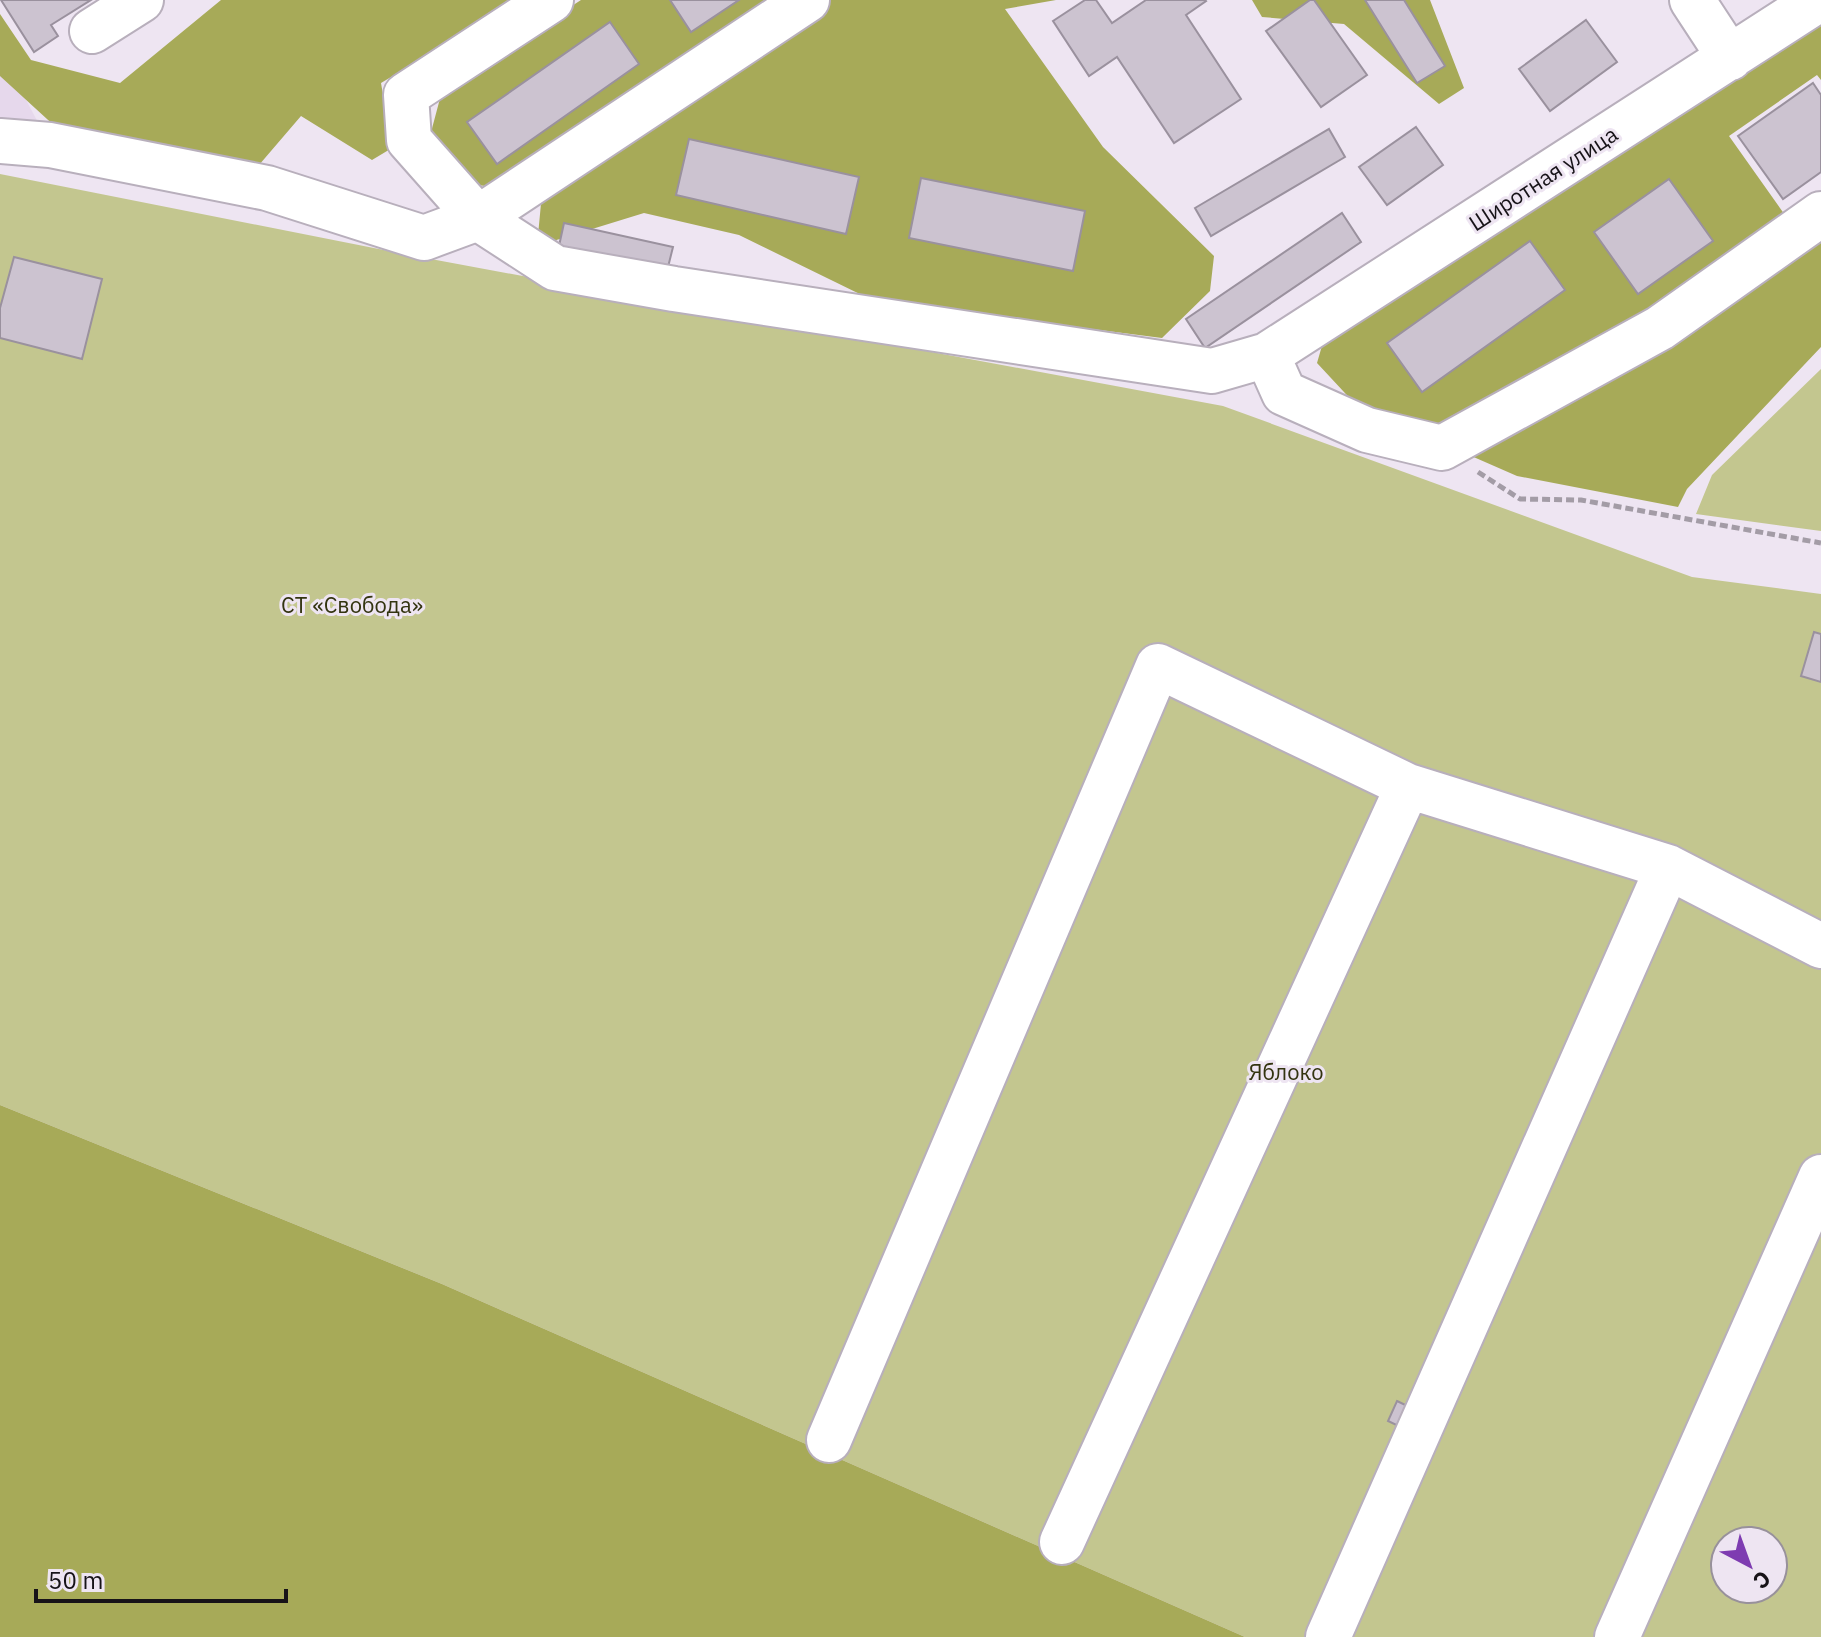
<svg xmlns="http://www.w3.org/2000/svg" width="1821" height="1637" viewBox="0 0 1821 1637" font-family="'IBM Plex Sans',sans-serif">
<rect width="100%" height="100%" fill="#eee5f2"/>
<path fill="#e6d8ec" d="M 0,51 L 50,145 L 0,141 Z"/>
<path fill="#c3c68f" fill-rule="evenodd" d="M 0,174 L 404,254 L 1223,406 L 1692,577 L 1821,594 L 1821,1637 L 1245,1637 L 442,1284 L 0,1105 ZM 1725,1541 L 1773,1541 L 1773,1589 L 1725,1589 Z
M 1821,369 L 1821,531 L 1696,514 L 1712,475 Z"/>
<path fill="#a7aa58" d="M 221,0 L 520,0 L 381,83 L 392,148 L 372,160 L 301,116 L 259,165 L 59,130 L 0,76 L 0,14 L 31,60 L 120,83 Z
M 581,0 L 1056,0 L 1005,9 L 1103,147 L 1214,256 L 1210,291 L 1162,338 L 874,301 L 739,235 L 644,213 L 537,246 L 542,193 L 469,184 L 430,136 L 442,91 Z
M 1252,0 L 1430,0 L 1464,88 L 1439,104 L 1344,24 L 1262,17 Z
M 1821,21 L 1821,80 L 1817,75 L 1729,136 L 1792,225 L 1821,241 L 1821,347 L 1687,489 L 1678,507 L 1517,476 L 1357,406 L 1317,363 L 1326,332 Z
M 0,1105 L 442,1284 L 1245,1637 L 0,1637 Z"/>
<path fill="#ccc3d0" stroke="#9a919e" stroke-width="2" d="M 1,0 L 91,0 L 51,25 L 58,36 L 34,52 Z
M 670,0 L 739,0 L 691,32 Z
M 1085,0 L 1096,0 L 1112,23 L 1146,0 L 1205,0 L 1206,1 L 1186,15 L 1241,99 L 1174,143 L 1117,57 L 1089,76 L 1053,21 Z
M 1310,0 L 1314,0 L 1367,75 L 1321,107 L 1266,31 Z
M 1365,0 L 1404,0 L 1445,66 L 1417,83 Z
M 1586,20 L 1617,62 L 1550,111 L 1519,69 Z
M 610,22 L 639,64 L 497,164 L 467,122 Z
M 1813,83 L 1821,95 L 1821,172 L 1783,199 L 1738,136 Z
M 1416,127 L 1443,165 L 1387,205 L 1359,167 Z
M 1329,129 L 1345,157 L 1211,236 L 1195,208 Z
M 689,139 L 859,177 L 846,234 L 676,195 Z
M 921,178 L 1085,211 L 1073,271 L 909,238 Z
M 1669,179 L 1713,241 L 1638,294 L 1594,232 Z
M 1342,213 L 1361,242 L 1205,348 L 1186,319 Z
M 564,223 L 673,247 L 665,279 L 557,255 Z
M 1530,241 L 1565,290 L 1422,392 L 1387,343 Z
M 14,257 L 102,279 L 82,359 L 0,338 L 0,308 Z
M 1814,632 L 1821,634 L 1821,682 L 1801,676 Z
M 1397,1401 L 1420,1412 L 1411,1432 L 1388,1421 Z"/>
<g fill="none" stroke-linecap="round" stroke-linejoin="round">
<g stroke="#b8afbc" stroke-width="48">
<path id="minor" d="M 551,0 L 406,95 L 409,140 L 478,218 L 555,268 L 674,289 L 1212,371 L 1267,355 L 1818,0
M 1692,0 L 1730,58
M 92,31 L 141,0
M 0,141 L 50,145 L 267,188 L 424,238 L 478,218 L 807,0
M 1267,355 L 1284,393 L 1367,430 L 1442,448 L 1660,328 L 1821,214
M 829,1440 L 1158,666 L 1408,786 L 1668,867 L 1821,946
M 1062,1542 L 1408,786
M 1328,1637 L 1668,867
M 1617,1637 L 1821,1177"/>
</g>
<path stroke="#a39ca6" stroke-width="5" stroke-dasharray="8 4" stroke-linecap="butt" d="M 1478,472 L 1520,499 L 1581,500 L 1821,543"/>
<use href="#minor" stroke="#fff" stroke-width="44"/>
</g>
<g text-anchor="middle" dominant-baseline="central" stroke-width="6" stroke-linejoin="round" paint-order="stroke">
<g font-size="22" fill="#171318" stroke="#eee5f2">
<text transform="translate(1543 178) rotate(-33)">Широтная улица</text>
</g>
<g font-size="22" fill="#333410" stroke="#eee5f2">
<text x="352" y="604">СТ «Свобода»</text>
<text x="1286" y="1071">Яблоко</text>
</g>
</g>
<g transform="translate(1749 1565) rotate(139)"><circle r="38" fill="#eee5f2" stroke="#98919b" stroke-width="2"/>
<path d="M0-6L14 30L0 20L-14 30Z" fill="#7e3cb1"/>
<text y="-12" font-size="22" font-weight="bold" text-anchor="middle" fill="#171318">С</text>
</g>
<path d="M36 1589v12h250v-12" fill="none" stroke="#171318" stroke-width="4"/>
<text x="48" y="1589" font-size="24" fill="#171318" stroke="#eee5f2" stroke-width="6" paint-order="stroke">50 m</text>
</svg>
